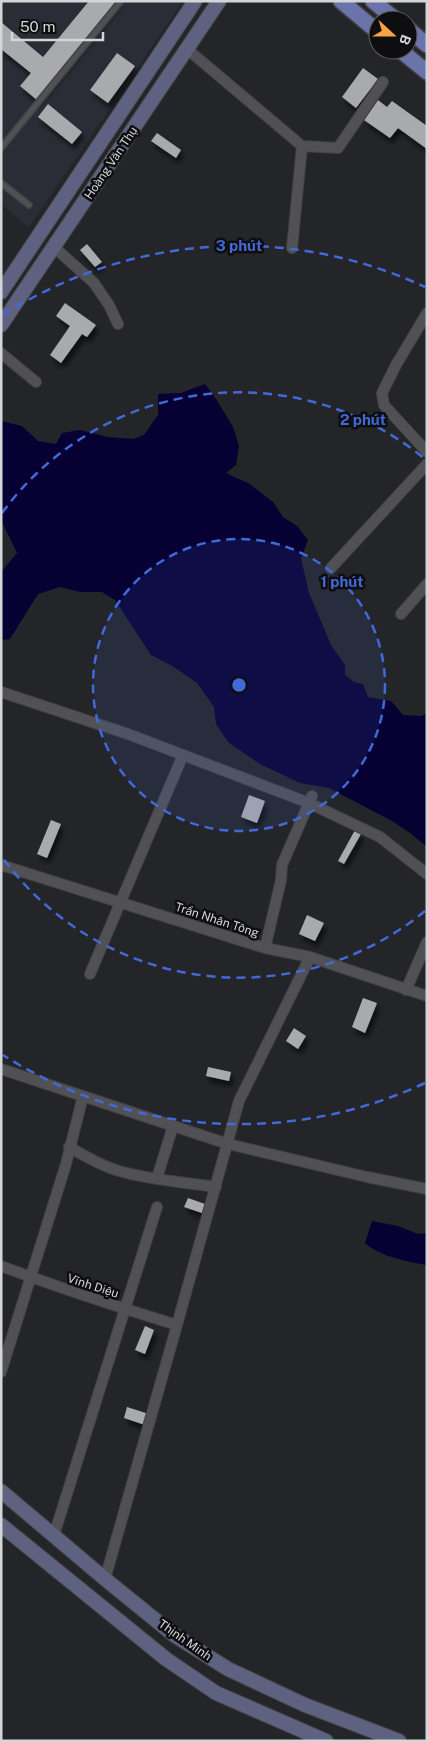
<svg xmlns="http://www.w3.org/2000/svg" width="428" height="1742" viewBox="0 0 428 1742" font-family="'Public Sans',sans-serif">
<defs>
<filter id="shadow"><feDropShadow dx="3" dy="5.5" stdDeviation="2.5" flood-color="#0009"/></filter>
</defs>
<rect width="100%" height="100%" fill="#242528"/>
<path fill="#2b2d36" d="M 1,1 L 183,1 L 29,227 L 1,204 Z"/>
<path fill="#070033" d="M 205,384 L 218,402 L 233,427 L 239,446 L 236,465 L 226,473 L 250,484 L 273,502 L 283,517 L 297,526 L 308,540 L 301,559 L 309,593 L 331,645 L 345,665 L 345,675 L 354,682 L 363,684 L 368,697 L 391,701 L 403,715 L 421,716 L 427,713 L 427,847 L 410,833 L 392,821 L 329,788 L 300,783 L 260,764 L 228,742 L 216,724 L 214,707 L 197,683 L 174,667 L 151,655 L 115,600 L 102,592 L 80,592 L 60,587 L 38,594 L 10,639 L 1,640 L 1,572 L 17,553 L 1,520 L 1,421 L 22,426 L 38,441 L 56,444 L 62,433 L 80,430 L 108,437 L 133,439 L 144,435 L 158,415 L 158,394 L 181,393 Z
M 372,1221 L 398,1226 L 418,1234 L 427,1233 L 427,1265 C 409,1262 378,1256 365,1243 Z"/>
<path fill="#a9aaae" filter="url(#shadow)" d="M 89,1 L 118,1 L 37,100 L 20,86 L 31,73 L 1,49 L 1,22 L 43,57 Z
M 117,53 L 135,66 L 108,103 L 90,90 Z
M 363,68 L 378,79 L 356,108 L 342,97 Z
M 378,100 L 387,107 L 392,101 L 427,126 L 427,149 L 398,128 L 390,138 L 364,120 Z
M 48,104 L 82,132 L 72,144 L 38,117 Z
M 157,133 L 181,150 L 176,158 L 151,141 Z
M 87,244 L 102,262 L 95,267 L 80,250 Z
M 65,303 L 96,325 L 87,337 L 82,334 L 61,363 L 50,355 L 70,326 L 56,316 Z
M 249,795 L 265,801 L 257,823 L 241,817 Z
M 51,820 L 61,824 L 47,858 L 37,854 Z
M 355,830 L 361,834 L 344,864 L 338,861 Z
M 307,915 L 324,923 L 315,941 L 299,934 Z
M 363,998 L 377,1003 L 365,1033 L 352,1027 Z
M 294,1028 L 306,1036 L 298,1049 L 286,1041 Z
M 208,1067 L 231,1072 L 229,1081 L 206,1076 Z
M 188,1198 L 205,1204 L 202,1213 L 184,1207 Z
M 145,1326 L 154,1330 L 145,1354 L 135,1350 Z
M 127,1407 L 149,1414 L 145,1425 L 124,1418 Z"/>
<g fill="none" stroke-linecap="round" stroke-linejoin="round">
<g stroke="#414244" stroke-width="8">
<path id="lane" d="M 1,148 L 121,1
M 1,183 L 29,205"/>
</g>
<g stroke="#414244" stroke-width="12">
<path id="street" d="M 187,49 L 302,146 L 292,248
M 302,146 L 338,148 L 383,82
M 54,247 L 94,283 L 109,305 L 118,324
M 427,313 L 396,365 L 382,393 L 384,405 L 427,452
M 1,353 L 36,382
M 331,568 L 427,464
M 401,614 L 427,584
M 1,692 L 128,734 L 309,803 L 380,837 L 427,874
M 1,865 L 265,948 L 310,957 L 427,996
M 265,948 L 281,880 L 282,865 L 312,796
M 90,974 L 183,755
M 406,990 L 427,942
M 1,1069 L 228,1144 L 367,1177 L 427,1189
M 69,1147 C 85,1156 101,1166 119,1171 C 150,1180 184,1182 216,1187
M 157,1178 L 173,1126
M 1,1266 C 60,1288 118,1307 177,1325
M 1,1372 L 66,1164 L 83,1096
M 54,1535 L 157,1207
M 105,1579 L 177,1325 L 239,1101 L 310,957"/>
</g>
<g stroke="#414244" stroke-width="16">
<path id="secondary" d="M 1,292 L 195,1
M 1,325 L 219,1
M 1,1491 L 105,1579 L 174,1635 L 228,1669 L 305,1705 L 399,1741
M 1,1525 L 166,1659 L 216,1693 L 326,1741"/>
</g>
<g stroke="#414244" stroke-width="18">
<path id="primary" d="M 341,1 L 378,32
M 373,1 L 396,20
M 408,29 L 427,45
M 400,50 L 427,72"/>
</g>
<use href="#lane" stroke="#515155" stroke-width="5"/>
<use href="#street" stroke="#515155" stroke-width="10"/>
<use href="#secondary" stroke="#5e6280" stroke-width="14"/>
<use href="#primary" stroke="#6b73ab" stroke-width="15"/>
</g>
<circle cx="239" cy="685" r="146" fill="#4269d8" fill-opacity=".12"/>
<g fill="none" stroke="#4269d8" stroke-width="2.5" stroke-dasharray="9 6">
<circle cx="239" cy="685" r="146"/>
<path d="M425 911A293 293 0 0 1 2 857M2 513A293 293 0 0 1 425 459"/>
<path d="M425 1083A439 439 0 0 1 3 1055M3 315A439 439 0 0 1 425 287"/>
</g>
<g text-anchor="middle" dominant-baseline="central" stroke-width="5" stroke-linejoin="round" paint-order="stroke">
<g font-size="12" fill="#d4d5d7" stroke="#0e0e10">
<text transform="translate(111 163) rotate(-56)">Hoàng Văn Thụ</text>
<text transform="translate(217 920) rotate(18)">Trần Nhân Tông</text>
<text transform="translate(93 1286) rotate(18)">Vĩnh Diệu</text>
<text transform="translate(185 1640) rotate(35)">Thịnh Minh</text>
</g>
</g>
<circle cx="239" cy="685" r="8" fill="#4269d8" stroke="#0e0e10" stroke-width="2.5"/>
<g font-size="15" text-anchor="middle" font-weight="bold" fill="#4269d8" stroke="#0e0e10" stroke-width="5" stroke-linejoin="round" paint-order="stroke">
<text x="239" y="251">3 phút</text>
<text x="363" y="425">2 phút</text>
<text x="342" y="587">1 phút</text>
</g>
<rect width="428" height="1742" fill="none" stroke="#d4d5d7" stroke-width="5"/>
<g transform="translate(393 35) rotate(111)"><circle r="24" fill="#0e0e10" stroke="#5d5e60"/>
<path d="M0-4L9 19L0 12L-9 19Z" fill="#f5a345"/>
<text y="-8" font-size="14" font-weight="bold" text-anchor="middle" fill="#d4d5d7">B</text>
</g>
<path d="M12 32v8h91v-8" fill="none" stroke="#d4d5d7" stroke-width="2.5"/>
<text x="20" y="32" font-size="15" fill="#d4d5d7" stroke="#0e0e10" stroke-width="4" paint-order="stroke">50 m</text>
</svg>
